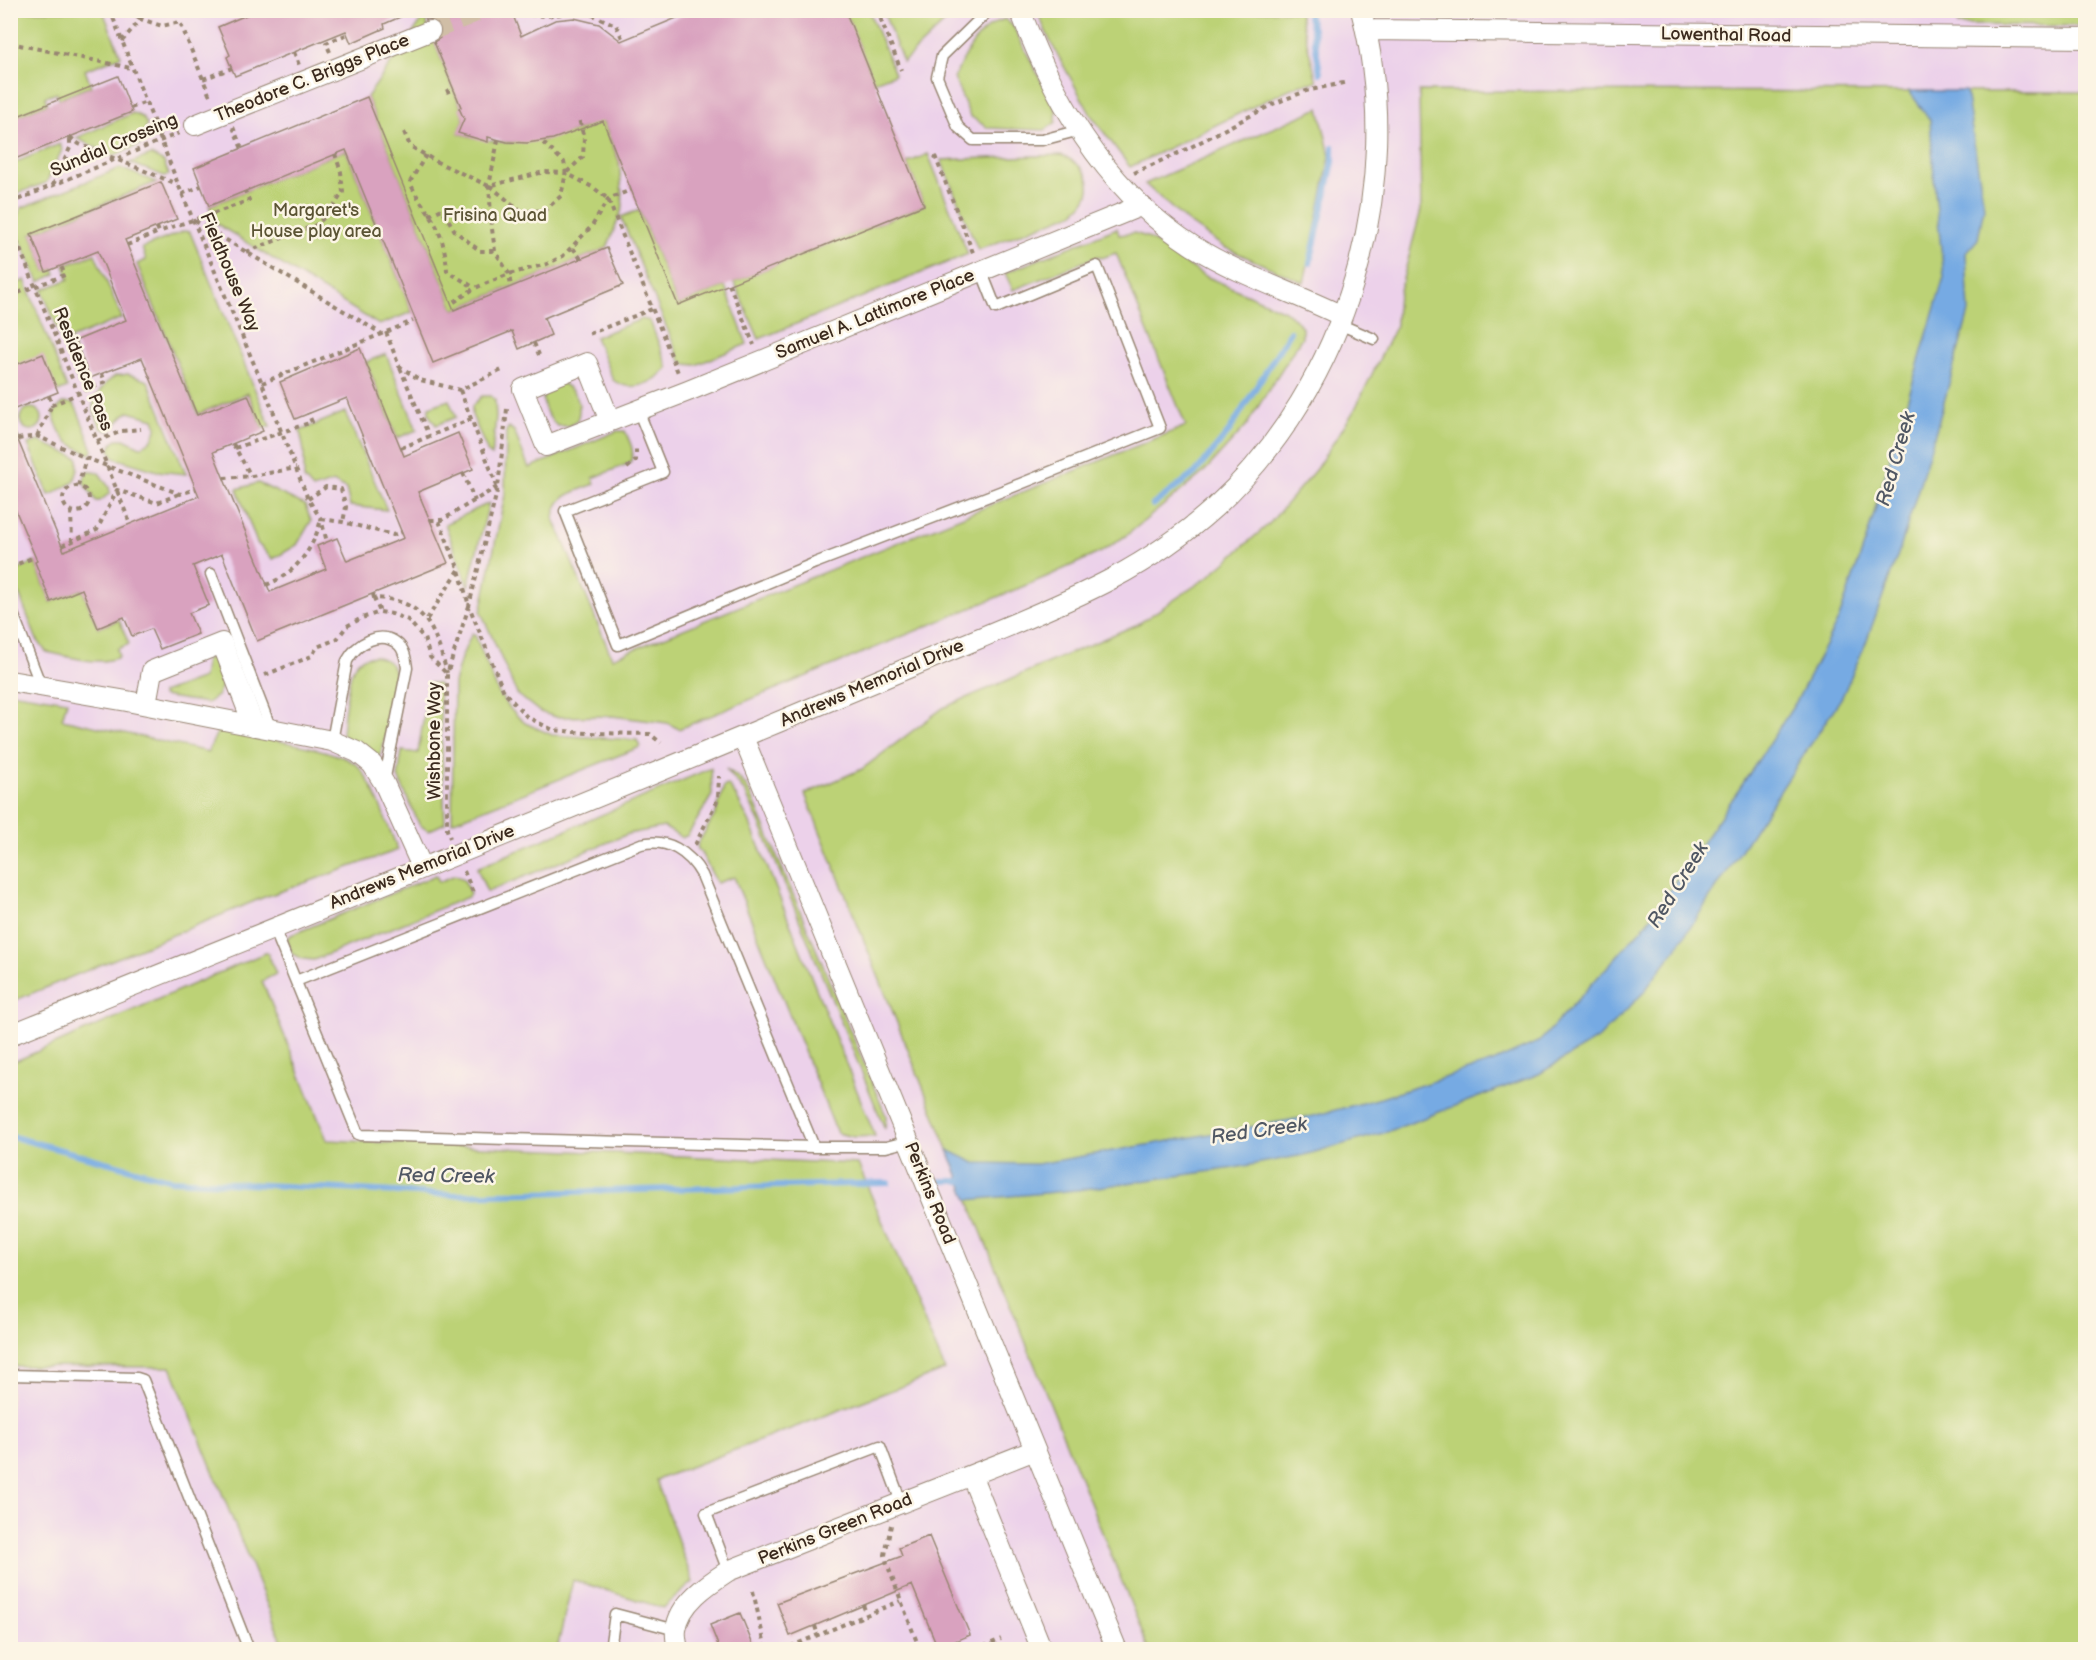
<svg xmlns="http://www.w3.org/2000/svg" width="2096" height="1660" viewBox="0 0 2096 1660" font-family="'Balsamiq Sans',sans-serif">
<rect width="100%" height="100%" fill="#fcf5e5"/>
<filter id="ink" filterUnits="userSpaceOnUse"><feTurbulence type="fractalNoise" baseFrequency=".0167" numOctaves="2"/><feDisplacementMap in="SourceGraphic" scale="12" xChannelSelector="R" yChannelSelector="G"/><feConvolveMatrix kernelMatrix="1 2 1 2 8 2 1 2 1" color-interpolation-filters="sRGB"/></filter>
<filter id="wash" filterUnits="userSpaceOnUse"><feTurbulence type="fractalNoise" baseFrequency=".008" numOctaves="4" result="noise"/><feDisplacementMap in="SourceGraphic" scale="24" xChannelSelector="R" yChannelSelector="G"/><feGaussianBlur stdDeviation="1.35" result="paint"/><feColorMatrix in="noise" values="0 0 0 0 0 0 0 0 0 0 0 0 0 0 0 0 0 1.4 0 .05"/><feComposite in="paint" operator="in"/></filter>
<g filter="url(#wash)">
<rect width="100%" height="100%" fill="#f5e3c8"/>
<path fill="#ecd1ea" d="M 11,11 L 2085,11 L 2085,1649 L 11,1649 Z"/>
<path fill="#bcd276" stroke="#7c7e4a" stroke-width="1.5" d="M 11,11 L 103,11 L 121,56 L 85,70 L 91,86 L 59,99 L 57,93 L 45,97 L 47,104 L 11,119 Z
M 845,11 L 869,11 L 895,74 L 874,82 Z
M 883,11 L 957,11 L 903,62 Z
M 1037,11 L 1299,11 L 1317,82 L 1301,84 L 1285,91 L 1130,167 L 1091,115 L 1050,41 Z
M 1955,11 L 2085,11 L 2085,26 L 1957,25 Z
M 424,17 L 461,107 L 460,108 L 464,119 L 459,133 C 469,137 507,145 516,142 C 518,142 523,138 524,137 L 541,141 L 579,130 L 602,119 L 619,161 L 623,207 L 607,248 L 454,310 L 367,97 Z
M 1005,19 L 1013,26 L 1056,110 L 1056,122 L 1045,130 L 988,128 L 970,116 L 954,78 C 965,55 978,26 1005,19 Z
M 1419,91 L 2085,92 L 2085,1649 L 1149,1649 L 805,794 L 862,769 L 943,708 L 1138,624 L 1208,577 L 1270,523 L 1316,469 L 1354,411 L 1396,325 L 1397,302 L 1421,210 Z
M 1319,108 L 1330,156 L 1304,283 L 1224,247 L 1185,220 L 1145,184 Z
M 133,113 L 142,117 L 147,124 L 140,145 L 113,156 L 76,138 Z
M 60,144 L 62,150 L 46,183 L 18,193 L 11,193 L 11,164 Z
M 346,150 L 412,312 L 379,325 L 217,224 L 209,206 Z
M 928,154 L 968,254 L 759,339 L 734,282 L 924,205 L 907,163 Z
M 151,155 L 164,162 L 169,175 L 164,176 L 130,163 Z
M 1061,155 C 1090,167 1101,191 1073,213 L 978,250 L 941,160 Z
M 120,168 L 156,182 L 31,234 L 46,271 L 54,269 L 56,274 L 39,282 L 14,226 L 21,208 Z
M 639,210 L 678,305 L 725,286 L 747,344 L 696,365 L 685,364 L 680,360 L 621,217 Z
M 1117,228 L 1119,235 L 1134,233 L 1147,237 L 1203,275 L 1285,311 L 1299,323 L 1302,328 L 1302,337 L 1246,426 L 1203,473 L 1127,535 L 1101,552 L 1046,577 L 679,729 L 667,723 L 612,716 L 556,717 L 540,712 L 517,694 L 481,612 L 505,495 L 506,431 L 509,427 L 514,431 L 529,468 L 617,431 L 625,431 C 630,442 636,452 630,463 L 593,478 L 595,484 C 575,492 555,494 554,519 L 612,658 L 1186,426 L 1116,253 L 1102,258 L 1098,256 L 1013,290 L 1005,273 Z
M 184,231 L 190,232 L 270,426 L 263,428 L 248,393 L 198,414 L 137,264 L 146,260 L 142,248 Z
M 95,254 L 122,318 L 70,339 L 86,380 L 79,383 L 42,290 L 69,279 L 64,266 Z
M 25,280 L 67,388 L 58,392 L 11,367 L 11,286 Z
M 642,319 L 650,321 L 668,368 C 654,383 631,394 613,380 L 595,337 Z
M 386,354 L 417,430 L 397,438 L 366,362 Z
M 128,374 L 148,381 L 186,474 L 157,471 L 114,458 L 110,450 L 112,444 L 117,439 L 124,439 L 140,447 C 152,443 160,431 154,419 L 129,412 C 119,416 118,427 108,431 L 101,428 L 93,409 L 94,399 L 106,383 L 115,376 Z
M 560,382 C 577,391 583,403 577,421 L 569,426 L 557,426 C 545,414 540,403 545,387 Z
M 482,396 L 491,396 L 495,400 L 496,417 L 492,456 L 488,453 L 472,415 L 472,406 Z
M 449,400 L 456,417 L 436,425 L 429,415 L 429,407 Z
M 63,403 L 73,403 L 77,409 L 93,450 L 90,454 C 66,443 60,439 53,413 Z
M20 419a11 11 0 1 1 22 0a11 11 0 1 1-22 0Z
M 345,412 L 387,510 L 350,506 L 346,489 L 333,482 L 313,489 L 304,479 L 304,451 L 300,431 Z
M 39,441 L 78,458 L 78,470 L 74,482 C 65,486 59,492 49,495 L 28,444 Z
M 87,471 L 99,473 L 109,487 L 110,493 L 100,501 L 96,501 L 83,482 Z
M 258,483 L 305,505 L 311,521 L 297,545 L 273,559 L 257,543 L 237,489 Z
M 489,503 L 468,586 L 445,524 Z
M 35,562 L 51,602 L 82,589 L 98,628 L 119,620 L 129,644 L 117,649 L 119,657 C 97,667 69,656 46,652 L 36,638 L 11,573 Z
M 472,633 L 475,635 L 499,694 L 512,711 L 525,723 L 552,735 L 637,740 L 640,747 L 452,822 L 454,683 L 461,658 Z
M 375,656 C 383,659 391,661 394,670 C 399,685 386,734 382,751 L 379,756 L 375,756 L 342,735 C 343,720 348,676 355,665 C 360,657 367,657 375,656 Z
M 211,657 L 214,658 L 223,684 L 217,696 L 207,703 L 162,696 L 162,693 L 203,678 L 206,659 Z
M 429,683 L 439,684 L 445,823 L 428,831 L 419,824 L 398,777 L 402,751 L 418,753 Z
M 10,692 L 67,701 L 62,719 L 208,752 L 218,730 C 248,736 341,748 359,767 C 375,786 388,827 398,850 L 262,898 L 11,1002 Z
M 711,768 L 712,795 L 688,835 L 682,838 L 664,827 L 628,834 L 487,892 L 477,868 Z
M 726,769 C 737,775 745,783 751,794 L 886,1116 L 885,1129 L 760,824 L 745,792 Z
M 728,785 L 736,796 L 749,821 L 875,1136 L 854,1137 L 837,1133 L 734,877 L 717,883 L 700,851 L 698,849 L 697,845 L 716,813 L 724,786 Z
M 436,875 L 439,882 L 455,875 L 464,879 L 470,894 L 468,897 L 314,960 L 303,959 L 292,954 L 287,939 L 291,935 Z
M 267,952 L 276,974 L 262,981 L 327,1140 L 858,1164 L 945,1370 L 656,1480 L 693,1582 L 663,1608 L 573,1580 L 557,1649 L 285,1649 L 171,1367 L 10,1366 L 11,1063 Z"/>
<path fill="#76aae3" stroke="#586a80" stroke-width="1.5" d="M 1909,91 L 1966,91 L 1984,207 L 1978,239 L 1966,253 L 1969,312 L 1939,420 L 1901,546 L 1865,645 L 1842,697 L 1684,937 L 1644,992 L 1599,1038 L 1539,1074 L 1387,1132 L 1304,1155 L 1234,1168 L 1077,1190 L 968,1200 L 948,1150 L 975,1163 L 1037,1164 L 1313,1116 L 1381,1098 L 1493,1062 L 1540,1041 L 1646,924 L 1740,788 L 1796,702 L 1839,618 L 1866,540 L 1944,277 L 1935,192 L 1930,120 Z"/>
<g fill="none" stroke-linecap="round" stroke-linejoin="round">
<path stroke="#76aae3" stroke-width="6" d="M 1307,10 L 1313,30 L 1320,73
M 1310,263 L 1333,162 L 1333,147
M 1153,505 L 1195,473 L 1228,433 L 1290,332
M 10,1136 L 172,1180 L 454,1195 L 888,1183
M 941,1181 L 968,1181"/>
</g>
<g id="blocks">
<path fill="#d9a2bf" d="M 258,10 L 414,10 L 414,11 L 384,24 L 385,28 L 351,43 L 346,31 L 235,76 L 227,57 L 230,55 L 218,27 Z
M 422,10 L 511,10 L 521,36 L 555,20 L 574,18 L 599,24 L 621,41 L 696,10 L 845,10 L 924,205 L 678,305 L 603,121 L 553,139 L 527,143 L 507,142 L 488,137 L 488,142 L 458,133 L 464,119 L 459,108 L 461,107 L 434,42 L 440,38 L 441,27 L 437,21 L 431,19 L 425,20 Z
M 118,76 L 132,112 L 10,161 L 10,119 Z
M 367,97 L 454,310 L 607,248 L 623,285 L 544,318 L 551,335 L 519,349 L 512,331 L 433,363 L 346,150 L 209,206 L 194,168 Z
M 161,182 L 177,219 L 125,240 L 197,415 L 248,395 L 263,431 L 213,452 L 270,592 L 326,569 L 317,546 L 337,538 L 347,561 L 404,538 L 347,398 L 295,419 L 280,382 L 360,348 L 404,456 L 458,433 L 473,469 L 418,492 L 448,563 L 257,641 L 222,554 L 193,566 L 209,605 L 189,613 L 198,634 L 160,649 L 151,629 L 132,636 L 124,617 L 98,628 L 82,589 L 51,602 L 35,562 L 37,561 L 10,497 L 10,421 L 64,551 L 199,496 L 142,358 L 90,378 L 75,341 L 126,320 L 98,251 L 46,272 L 31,234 Z
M 43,354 L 58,392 L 10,411 L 10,367 Z
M 929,1536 L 970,1635 L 938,1648 L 912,1585 L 790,1636 L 777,1603 L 902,1556 L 899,1548 Z
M 740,1613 L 755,1650 L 720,1650 L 710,1625 Z"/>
</g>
</g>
<g filter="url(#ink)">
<use href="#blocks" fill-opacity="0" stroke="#988673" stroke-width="1.5"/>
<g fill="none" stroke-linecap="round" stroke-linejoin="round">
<path stroke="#d0bea6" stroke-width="20" stroke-dasharray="20 10" stroke-linecap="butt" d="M 430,31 L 481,10"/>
<g stroke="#988673" stroke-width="13">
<path id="lane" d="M 989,10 L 942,56 L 937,77 L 958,127 L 973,140 L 1042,140 L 1080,130
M 1339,324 L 1374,339
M 638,410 L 663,472 L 565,511 L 618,645 L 815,563 L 1010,488 L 1160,428 L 1097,266 L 996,308 L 981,270
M 211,574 L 271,729
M 10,606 L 41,686
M 332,741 L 347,661 C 356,644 381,628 399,645 C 405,651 406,660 407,668 L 384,782
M 274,928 L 358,1134 L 361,1135 L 814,1147
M 296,981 L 641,844 C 668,838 689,852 702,875 L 814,1147 L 886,1147 L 909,1141
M 10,1375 L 137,1378 L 143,1380 L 249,1650
M 728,1571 L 706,1513 L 880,1446 L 901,1502
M 610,1650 L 615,1614 L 676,1630"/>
</g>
<g stroke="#988673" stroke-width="22">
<path id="street" d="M 1020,10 C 1055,103 1108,192 1193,246 C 1239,275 1293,292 1342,316
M 1366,30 L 2086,38
M 195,125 L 430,31
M 610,421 L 587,363 L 523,389 L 546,446 L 688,391 L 1140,206
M 10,681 L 127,701 L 332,741 L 357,752 L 372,764 L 384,783 L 422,867
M 146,704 L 152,671 L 222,643 L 254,726
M 743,737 L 1117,1650
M 10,1035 C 276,928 542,821 807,710 C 865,686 922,662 980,638 C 1068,601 1142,573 1215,507 C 1347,386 1407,184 1361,10
M 972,1477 L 1042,1650
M 678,1650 C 677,1644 675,1636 676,1630 C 679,1603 708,1584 728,1571 L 1035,1450"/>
</g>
<path stroke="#988673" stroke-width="4" stroke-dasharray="4.5 4.5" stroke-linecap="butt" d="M 110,10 L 178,184 L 262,383 L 308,499 L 321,519 L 327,542
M 129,10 L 141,19
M 877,10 L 901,70
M 512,14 L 546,16 L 583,11 L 616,25 L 623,40
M 122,41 L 141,19 L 162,26 L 180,22 L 211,99
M 10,43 L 131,68
M 294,52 L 299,65
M 330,52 L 326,43 L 348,34
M 203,79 L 232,68
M 447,89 L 450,97
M 131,108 L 146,102
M 233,127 L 242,149
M 404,132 L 410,146 L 437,162 L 489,186 L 544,172 L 566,173 L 594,188 L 608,199 L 679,375
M 70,137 L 79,144 L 177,184
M 498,140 L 489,186 L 492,229 L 495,251 L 509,274 L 511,287
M 426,155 L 410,182 C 416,197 425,207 433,220 C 442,235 446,253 447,271 L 475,288
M 935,156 L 974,255
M 567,172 L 583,157 L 584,138 L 579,119
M 1134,173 L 1185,150 L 1273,104 L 1306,91 L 1348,82
M 53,185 L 70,148 L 70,137
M 490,186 L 522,212 L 545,210 L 561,196 L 566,173 L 564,162 L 541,141
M 182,194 L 201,186
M 10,203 L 179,133
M 429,215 L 442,209 L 455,231 L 480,251 L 495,251
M 195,221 L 382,334
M 10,224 L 130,523
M 157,227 L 159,232 C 189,220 219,213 249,200 L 245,191
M 127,245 L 159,232
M 10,247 L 21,250
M 573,248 L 581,259
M 246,252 L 316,225 L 331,211 L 343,192 L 341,172 L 335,154
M 729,284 L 754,345
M 10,296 L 65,275 L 61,266
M 454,302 L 475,288 L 509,274 L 547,264 L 563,256 L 592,226 L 608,199 L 631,190
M 386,332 L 399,366 L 420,380 L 460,390 L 502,370
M 589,334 L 652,309
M 534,343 L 539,355
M 400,368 L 429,436
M 262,383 L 413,321
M 460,390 L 497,486
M 49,396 L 52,405 L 105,382 L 102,374
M 507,409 L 498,487 L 469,606 L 504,692 L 527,717 L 553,730 L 586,733 L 650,734 L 661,743
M 37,436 L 52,405
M 18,439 L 37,436 L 86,458 L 180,494 L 196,489
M 97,441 L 122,431 L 141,429
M 233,444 L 251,476
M 235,448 L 312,422 L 308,413
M 401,448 L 471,419
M 627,468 L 636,460 L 636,447
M 463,473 L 475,501
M 224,478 L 252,476 L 296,468
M 78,486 L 86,458
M63 499a13 13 0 1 1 26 0a13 13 0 1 1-26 0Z
M 308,499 L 326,487 L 341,489 L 346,507 L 343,522
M 71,511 L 72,541
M 430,520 L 442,520 L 497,487
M 439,521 L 459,570 L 469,606 L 447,674 L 447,830 L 450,838
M 62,546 L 97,530 L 117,490 L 157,503 L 179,494
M 10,567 L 35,557
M 266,585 C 295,574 314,549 321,519 L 343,522 L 393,535 L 402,532
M 373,594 L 374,598 C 426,599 435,630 447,673
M 374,598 L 380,612
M 427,619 L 459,570
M 265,675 L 312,656 L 317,647 L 337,639 L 347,626 L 362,618 L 380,612 L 392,614 L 408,620 L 424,638 L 430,657 L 447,674
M 695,845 L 718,799 L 719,776
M 464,871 L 474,895
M 891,1525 L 885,1555 L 887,1564 L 920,1650
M 753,1591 L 766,1650
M 863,1605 L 867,1615
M 815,1626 L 818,1635
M 782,1650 L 900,1601
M 975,1650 L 1001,1639"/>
<use href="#lane" stroke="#fff" stroke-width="10"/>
<use href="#street" stroke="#fff" stroke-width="20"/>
</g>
</g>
<g text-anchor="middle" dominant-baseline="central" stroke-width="5" stroke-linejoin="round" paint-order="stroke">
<g font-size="18" fill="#3b2a1e" stroke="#fcf5e5">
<text transform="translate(1726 35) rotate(1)">Lowenthal Road</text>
<text transform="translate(312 78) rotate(-22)">Theodore C. Briggs Place</text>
<text transform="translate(114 145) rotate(-23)">Sundial Crossing</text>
<text transform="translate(230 272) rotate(67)">Fieldhouse Way</text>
<text transform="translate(875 314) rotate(-22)">Samuel A. Lattimore Place</text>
<text transform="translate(83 369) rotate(68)">Residence Pass</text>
<text transform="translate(872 683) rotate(-23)">Andrews Memorial Drive</text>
<text transform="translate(434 741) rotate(-90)">Wishbone Way</text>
<text transform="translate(422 867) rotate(-22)">Andrews Memorial Drive</text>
<text transform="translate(930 1193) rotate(68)">Perkins Road</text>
<text transform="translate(835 1529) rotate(-22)">Perkins Green Road</text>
</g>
<g font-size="18" fill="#5b5434" stroke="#fcf5e5">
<text x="316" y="210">Margaret's<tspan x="316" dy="21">House play area</tspan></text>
<text x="495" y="215">Frisina Quad</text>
</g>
<g font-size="20" font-style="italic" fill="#505763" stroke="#fcf5e5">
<text transform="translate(1896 459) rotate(-74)">Red Creek</text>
<text transform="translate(1678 885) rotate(-58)">Red Creek</text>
<text transform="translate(1259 1131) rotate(-8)">Red Creek</text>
<text transform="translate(446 1176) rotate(1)">Red Creek</text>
</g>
</g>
<rect width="2096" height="1660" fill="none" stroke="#fcf5e5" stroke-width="36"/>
</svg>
